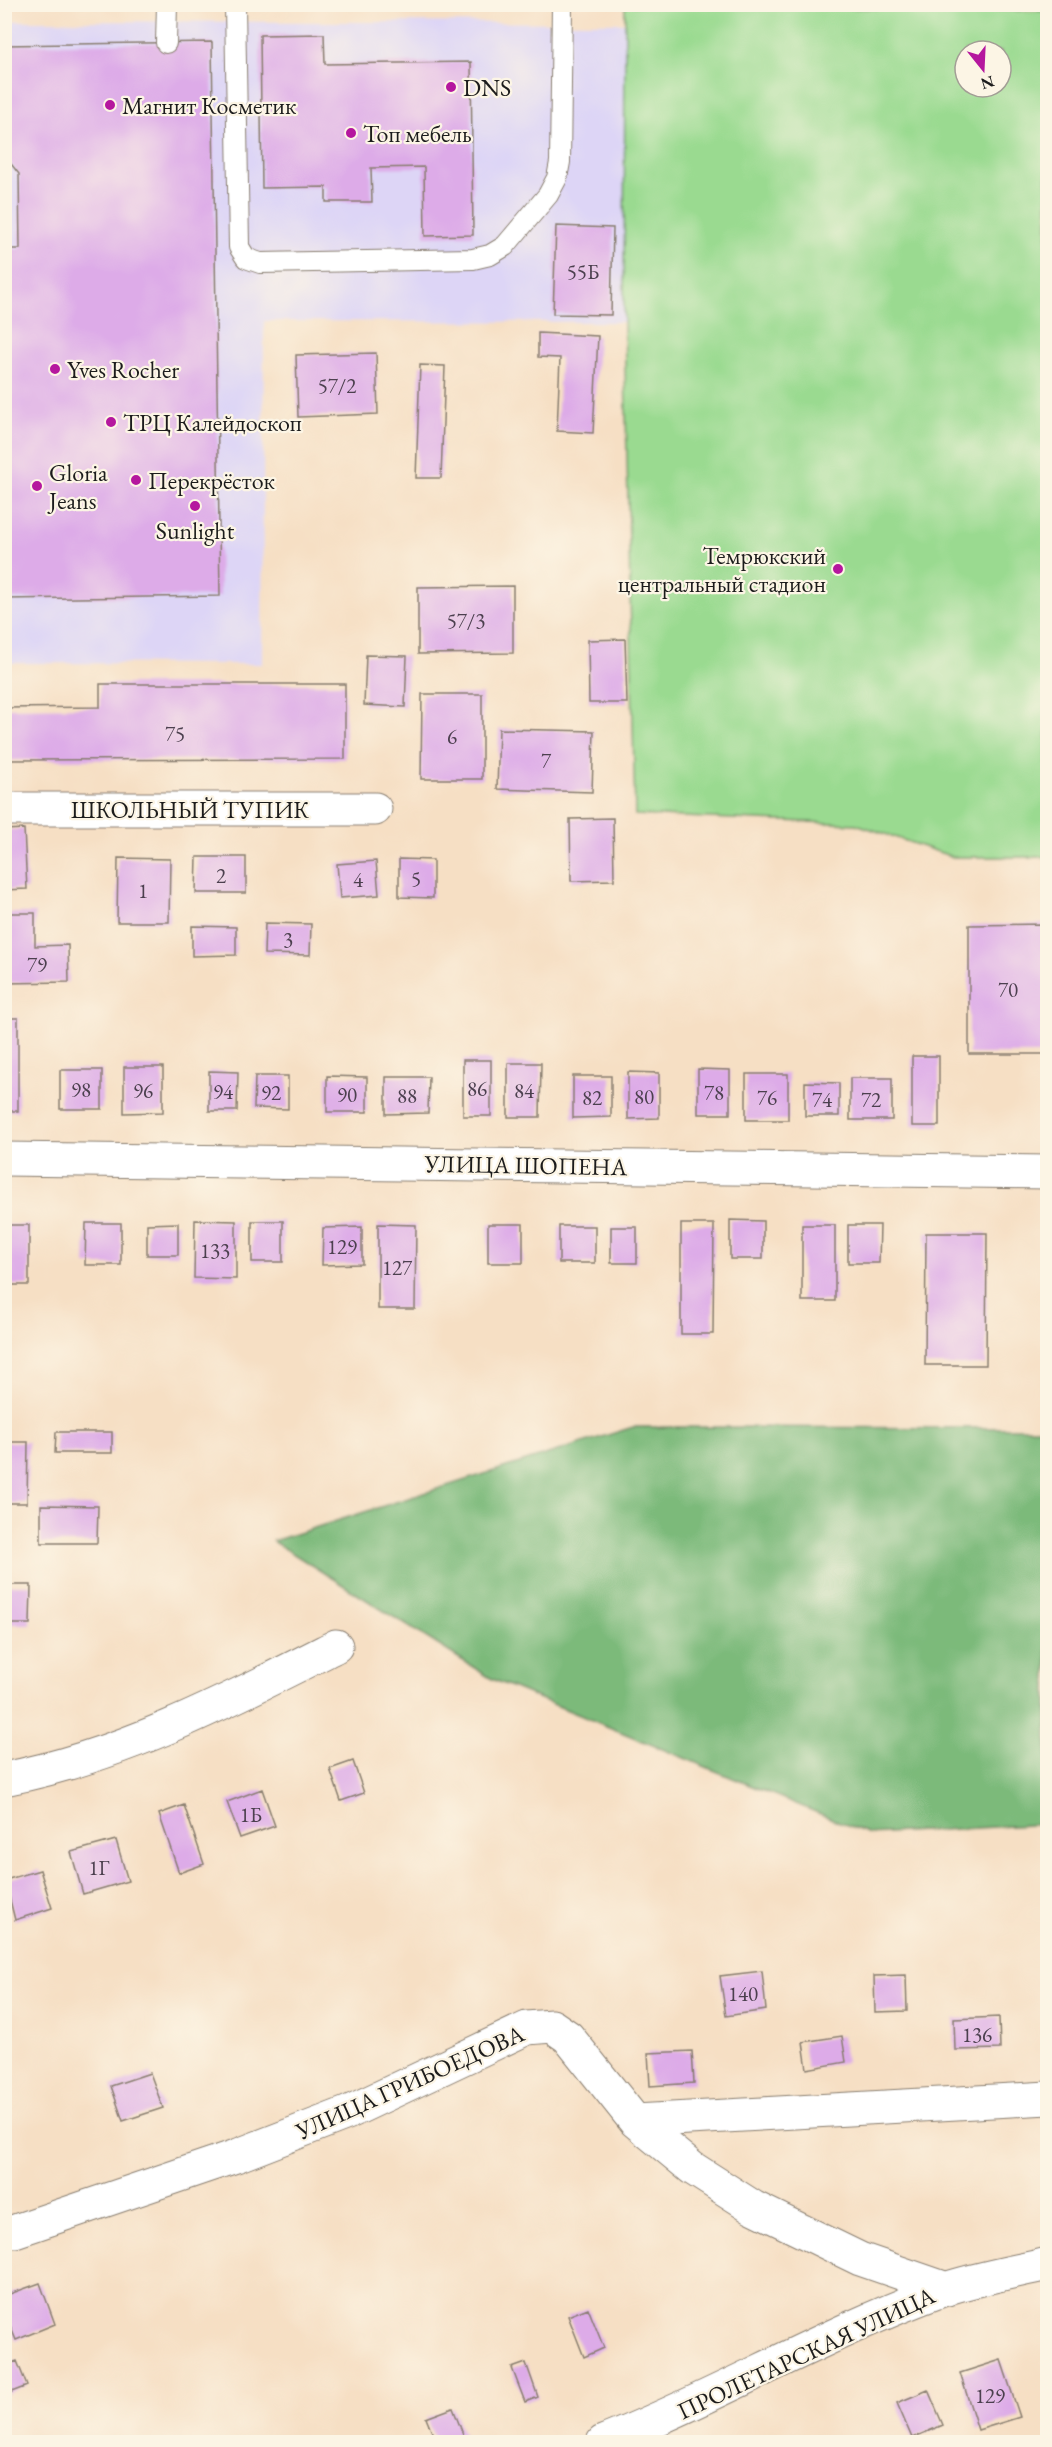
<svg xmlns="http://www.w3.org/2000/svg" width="1052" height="2447" viewBox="0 0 1052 2447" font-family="'EB Garamond',serif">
<rect width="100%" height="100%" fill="#fcf5e5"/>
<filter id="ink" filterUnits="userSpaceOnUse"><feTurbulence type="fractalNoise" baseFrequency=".0167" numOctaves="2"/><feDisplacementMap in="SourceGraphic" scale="12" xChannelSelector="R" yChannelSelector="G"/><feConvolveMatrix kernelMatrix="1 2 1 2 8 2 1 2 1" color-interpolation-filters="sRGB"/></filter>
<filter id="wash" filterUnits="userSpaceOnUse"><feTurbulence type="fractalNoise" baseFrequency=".008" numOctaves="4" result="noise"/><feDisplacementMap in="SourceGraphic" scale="24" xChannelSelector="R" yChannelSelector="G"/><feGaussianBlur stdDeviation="1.35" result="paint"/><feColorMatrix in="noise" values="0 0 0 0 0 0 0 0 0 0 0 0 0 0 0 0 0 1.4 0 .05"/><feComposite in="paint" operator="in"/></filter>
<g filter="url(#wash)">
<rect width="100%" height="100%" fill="#f6dfc4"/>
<path fill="#ddd5f6" d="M 5,21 L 625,23 L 624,322 L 264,321 L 262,664 L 5,663 Z"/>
<path fill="#9ada90" stroke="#5b7b56" stroke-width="1.5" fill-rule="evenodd" d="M 625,5 L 1047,11 L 1047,857 L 953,857 L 856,824 L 635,815 L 624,322 ZM 965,51 L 1001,51 L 1001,87 L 965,87 Z"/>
<path fill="#7bba7a" stroke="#4c6b4b" stroke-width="1.5" d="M 633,1427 L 1047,1428 L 1047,1824 L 869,1834 L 492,1679 L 273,1541 Z"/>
<g id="blocks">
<path fill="#ddabe8" d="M 324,34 L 325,64 L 471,62 L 473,235 L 425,236 L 424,167 L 371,168 L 372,202 L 326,202 L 326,187 L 262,188 L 260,35 Z
M 212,42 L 220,596 L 4,599 L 4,249 L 20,249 L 19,174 L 4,155 L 4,45 Z
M 556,226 L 613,228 L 611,315 L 553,314 Z
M 538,333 L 598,336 L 593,433 L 557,431 L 560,358 L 538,357 Z
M 376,353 L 378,414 L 298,417 L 296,355 Z
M 420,365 L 445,366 L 441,478 L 416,478 Z
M 513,586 L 513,653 L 418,654 L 418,587 Z
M 625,639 L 627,703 L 589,703 L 588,640 Z
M 366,655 L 407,656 L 405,707 L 364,705 Z
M 100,684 L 345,684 L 345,759 L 4,760 L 4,708 L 100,707 Z
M 422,694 L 482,694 L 482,779 L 421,779 Z
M 499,729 L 594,731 L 592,792 L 497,789 Z
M 613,818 L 614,880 L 571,881 L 570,819 Z
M 24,829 L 27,889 L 4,890 L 4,830 Z
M 197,857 L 246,857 L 246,893 L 196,893 Z
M 118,858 L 170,859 L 169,922 L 117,922 Z
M 399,859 L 433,860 L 433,898 L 399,897 Z
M 376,861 L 379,895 L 340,898 L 337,864 Z
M 4,913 L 35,913 L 35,946 L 68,945 L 69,982 L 4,983 Z
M 265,923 L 311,924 L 310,955 L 264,954 Z
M 1048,924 L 1048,1054 L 969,1054 L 969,925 Z
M 192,926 L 236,927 L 236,955 L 192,956 Z
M 4,1018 L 18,1018 L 18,1111 L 4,1111 Z
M 912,1056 L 939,1056 L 939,1126 L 912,1126 Z
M 463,1060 L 491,1060 L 491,1116 L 463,1116 Z
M 508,1063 L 541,1063 L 540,1117 L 508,1117 Z
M 124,1067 L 163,1067 L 163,1112 L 124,1113 Z
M 698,1069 L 730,1070 L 730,1114 L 698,1114 Z
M 60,1070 L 102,1070 L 102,1109 L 60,1109 Z
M 209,1071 L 238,1072 L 237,1111 L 209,1111 Z
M 628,1072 L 659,1073 L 659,1118 L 628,1119 Z
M 746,1074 L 788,1074 L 788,1120 L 746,1120 Z
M 255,1076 L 288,1076 L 288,1109 L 254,1108 Z
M 327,1076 L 367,1077 L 367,1112 L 327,1112 Z
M 573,1076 L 611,1076 L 611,1117 L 573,1118 Z
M 386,1077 L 429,1077 L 428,1113 L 386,1114 Z
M 850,1078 L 892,1078 L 892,1120 L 850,1120 Z
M 805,1082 L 839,1083 L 839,1116 L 805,1116 Z
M 195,1220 L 236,1221 L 236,1279 L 194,1278 Z
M 730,1220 L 763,1221 L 763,1259 L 730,1259 Z
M 252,1221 L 283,1221 L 283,1262 L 252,1262 Z
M 86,1223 L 121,1223 L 121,1265 L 85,1265 Z
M 178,1223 L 178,1255 L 147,1255 L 147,1224 Z
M 378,1224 L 416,1225 L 415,1309 L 378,1309 Z
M 488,1224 L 523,1224 L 523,1263 L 488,1263 Z
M 681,1224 L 714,1224 L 713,1334 L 681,1334 Z
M 4,1225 L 29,1225 L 29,1285 L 4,1285 Z
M 802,1225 L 835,1225 L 835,1301 L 802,1301 Z
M 848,1225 L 880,1225 L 879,1263 L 848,1263 Z
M 559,1226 L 595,1226 L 595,1263 L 559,1263 Z
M 362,1227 L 362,1264 L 322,1265 L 323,1228 Z
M 611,1227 L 637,1227 L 637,1263 L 611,1263 Z
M 926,1233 L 987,1233 L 986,1365 L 925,1365 Z
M 56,1432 L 112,1432 L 112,1453 L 55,1453 Z
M 4,1442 L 28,1442 L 27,1503 L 4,1503 Z
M 41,1505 L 98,1506 L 97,1543 L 41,1543 Z
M 4,1585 L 31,1585 L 30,1624 L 4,1624 Z
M 353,1761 L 364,1793 L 341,1801 L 330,1769 Z
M 262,1789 L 275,1826 L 240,1838 L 227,1802 Z
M 184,1805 L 204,1864 L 179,1873 L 159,1814 Z
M 116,1840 L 128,1881 L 83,1894 L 71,1852 Z
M 40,1870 L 52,1908 L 15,1920 L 5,1880 Z
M 762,1971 L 766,2010 L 726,2016 L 720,1976 Z
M 906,1975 L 907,2011 L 875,2012 L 874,1976 Z
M 999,2017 L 1000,2049 L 955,2050 L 954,2019 Z
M 842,2036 L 846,2062 L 807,2069 L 803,2042 Z
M 692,2051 L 694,2083 L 650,2086 L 648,2053 Z
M 150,2073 L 163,2108 L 123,2121 L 111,2086 Z
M 40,2283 L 55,2324 L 16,2340 L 4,2311 L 4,2296 Z
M 588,2308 L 604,2348 L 584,2357 L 568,2316 Z
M 1001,2360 L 1020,2417 L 978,2430 L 960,2373 Z
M 17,2361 L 27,2386 L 4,2395 L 4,2366 Z
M 526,2363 L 538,2397 L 525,2402 L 512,2368 Z
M 928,2390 L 943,2425 L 912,2438 L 897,2403 Z
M 453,2408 L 466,2442 L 436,2442 L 426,2418 Z"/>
</g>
</g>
<g filter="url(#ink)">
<use href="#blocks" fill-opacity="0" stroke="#897e70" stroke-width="1.5"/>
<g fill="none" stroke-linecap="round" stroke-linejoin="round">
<g stroke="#897e70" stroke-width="22">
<path id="lane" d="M 235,4 L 239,247 L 246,258 L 260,263 L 473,259 L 490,255 L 505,246 L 548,195 L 557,178 L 560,162 L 562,4
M 166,43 L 167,4"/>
</g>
<g stroke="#897e70" stroke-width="35">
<path id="street" d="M 4,809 L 375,809
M 4,1159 L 1048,1172
M 4,1779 C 123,1756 230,1700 336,1646
M 635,2121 L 1048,2098
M 15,2231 L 236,2156 L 347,2113 L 527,2028 L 552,2026 L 568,2037 L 635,2121 L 692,2168 L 753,2207 L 860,2259 L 947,2289
M 603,2442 C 719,2396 827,2332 945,2289 C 978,2278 1014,2272 1048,2264"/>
</g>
<use href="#lane" stroke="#fff" stroke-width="20"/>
<use href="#street" stroke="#fff" stroke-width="33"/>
</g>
</g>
<g fill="#b5179e" stroke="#fcf5e5" stroke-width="2">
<circle cx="451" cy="87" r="6"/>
<circle cx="110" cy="105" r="6"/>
<circle cx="351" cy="133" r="6"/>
<circle cx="55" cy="369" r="6"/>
<circle cx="111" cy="422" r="6"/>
<circle cx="136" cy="480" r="6"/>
<circle cx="37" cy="486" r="6"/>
<circle cx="195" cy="506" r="6"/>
<circle cx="838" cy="569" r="6"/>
</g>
<g text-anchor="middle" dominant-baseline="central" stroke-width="4.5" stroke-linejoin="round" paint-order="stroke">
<g font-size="21" fill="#4c404f">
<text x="583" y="271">55Б</text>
<text x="337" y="385">57/2</text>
<text x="466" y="620">57/3</text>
<text x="175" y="733">75</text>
<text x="452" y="736">6</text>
<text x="546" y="760">7</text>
<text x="221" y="875">2</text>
<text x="416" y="878">5</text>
<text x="358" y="879">4</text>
<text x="143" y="890">1</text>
<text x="288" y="939">3</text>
<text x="37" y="964">79</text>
<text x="1008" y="989">70</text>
<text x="477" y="1088">86</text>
<text x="81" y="1089">98</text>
<text x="143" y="1090">96</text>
<text x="524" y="1090">84</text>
<text x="223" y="1091">94</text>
<text x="271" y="1092">92</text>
<text x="714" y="1092">78</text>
<text x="347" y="1094">90</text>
<text x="407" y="1095">88</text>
<text x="644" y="1096">80</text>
<text x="592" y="1097">82</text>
<text x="767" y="1097">76</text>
<text x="822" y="1099">74</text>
<text x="871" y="1099">72</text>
<text x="342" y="1246">129</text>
<text x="215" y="1250">133</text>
<text x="397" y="1267">127</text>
<text x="251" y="1814">1Б</text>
<text x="99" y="1867">1Г</text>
<text x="743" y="1993">140</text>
<text x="977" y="2034">136</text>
<text x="990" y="2395">129</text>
</g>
<g font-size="24" fill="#1c1c1c" stroke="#fcf5e5" text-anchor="start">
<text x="463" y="87">DNS</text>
<text x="122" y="105">Магнит Косметик</text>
<text x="363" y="133">Топ мебель</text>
<text x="67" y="369">Yves Rocher</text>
<text x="123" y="422">ТРЦ Калейдоскоп</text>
<text x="49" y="472">Gloria<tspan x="49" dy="28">Jeans</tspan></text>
<text x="148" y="480">Перекрёсток</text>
<text x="195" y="530" text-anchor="middle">Sunlight</text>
<text x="826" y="555" text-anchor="end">Темрюкский<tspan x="826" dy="28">центральный стадион</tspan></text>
</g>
<g font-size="24" fill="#1c1c1c" stroke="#fcf5e5">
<text x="190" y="809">ШКОЛЬНЫЙ ТУПИК</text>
<text transform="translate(526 1165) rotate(1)">УЛИЦА ШОПЕНА</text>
<text transform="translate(410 2082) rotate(-24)">УЛИЦА ГРИБОЕДОВА</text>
<text transform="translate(806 2353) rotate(-25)">ПРОЛЕТАРСКАЯ УЛИЦА</text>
</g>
</g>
<rect width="1052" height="2447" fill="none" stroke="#fcf5e5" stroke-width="24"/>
<g transform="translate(983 69) rotate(162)"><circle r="28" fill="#fcf5e5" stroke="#a29e95" stroke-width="1.5"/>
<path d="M0-4.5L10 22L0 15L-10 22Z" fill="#b5179e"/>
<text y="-9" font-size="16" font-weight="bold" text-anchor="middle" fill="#1c1c1c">N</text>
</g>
</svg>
